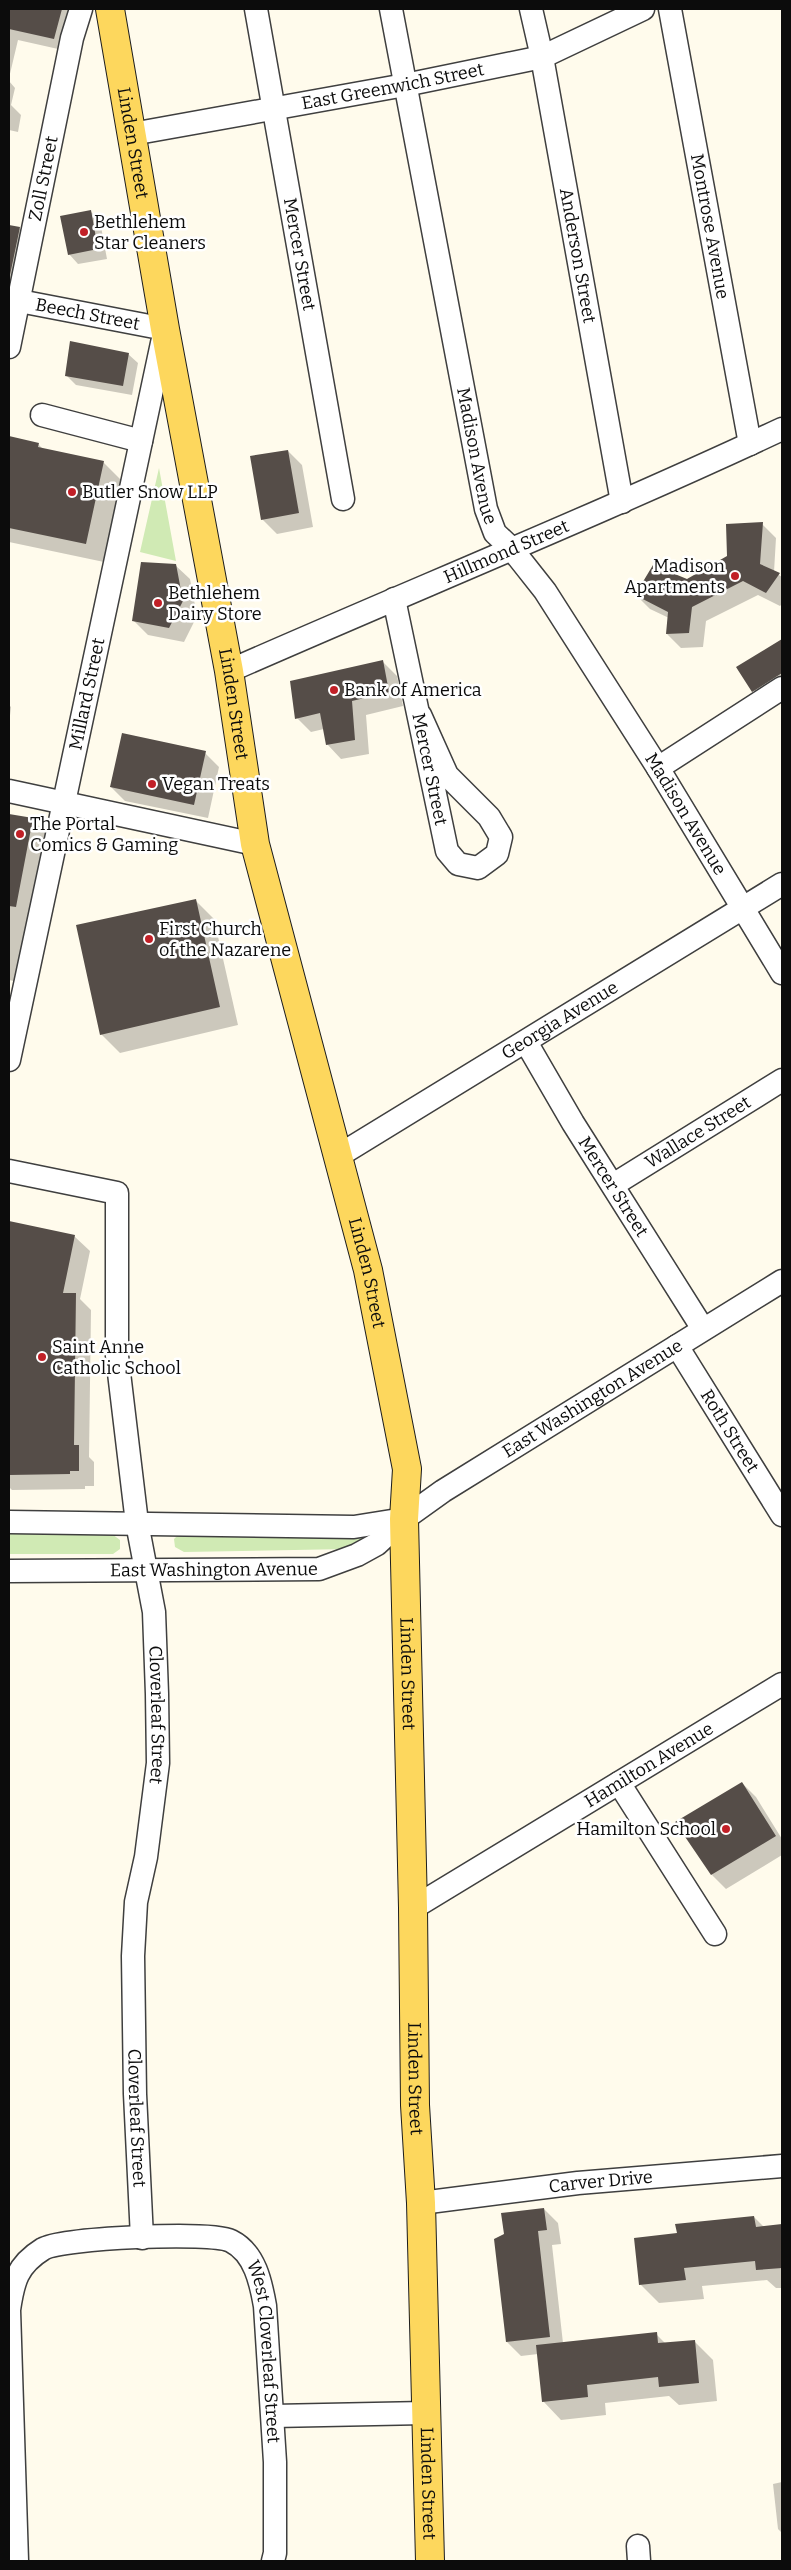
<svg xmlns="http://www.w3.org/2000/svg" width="791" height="2570" viewBox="0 0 791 2570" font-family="Bitter,serif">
<rect width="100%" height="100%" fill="#fffbec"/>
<path fill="#d0eab4" d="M 159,468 L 176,561 L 140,552 Z
M 349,1532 L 368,1537 L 348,1549 L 184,1552 L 175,1547 L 174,1539 L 180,1533 Z
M 9,1533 L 112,1534 L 120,1540 L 120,1549 L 113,1554 L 9,1554 Z"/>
<path fill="#0003" d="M 9,9 L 77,9 L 67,51 L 18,40 L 9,78 Z
M 9,81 L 15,88 L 11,105 L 21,115 L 18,132 L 9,130 Z
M 90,211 L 100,221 L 107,259 L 78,264 L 69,254 Z
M 9,226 L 19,228 L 34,243 L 25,287 L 9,284 Z
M 128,354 L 138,363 L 132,395 L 76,385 L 67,376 Z
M 9,438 L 38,444 L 44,450 L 103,462 L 122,481 L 104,562 L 9,542 Z
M 288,451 L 302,465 L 313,527 L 277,534 L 262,519 Z
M 762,524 L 776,538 L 774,572 L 782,577 L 782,604 L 780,606 L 758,595 L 706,621 L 703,647 L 681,648 L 667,634 L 669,618 L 650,609 L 636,595 L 687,580 L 729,557 Z
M 175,565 L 190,579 L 197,616 L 184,642 L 148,635 L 133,620 Z
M 782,641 L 782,680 L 757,695 L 738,667 Z
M 383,662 L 397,676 L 403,706 L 366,715 L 369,754 L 341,759 L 327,744 L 324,729 L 311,732 L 297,718 Z
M 9,705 L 11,707 L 9,724 Z
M 205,753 L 219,767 L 208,818 L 125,801 L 111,787 Z
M 9,815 L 33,820 L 51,838 L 23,983 L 9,980 Z
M 196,901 L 214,919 L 238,1025 L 120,1053 L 101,1034 Z
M 9,1222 L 74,1236 L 90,1251 L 80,1299 L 91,1310 L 89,1457 L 94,1462 L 94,1486 L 85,1486 L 85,1489 L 12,1490 L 9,1487 Z
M 742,1783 L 756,1797 L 782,1839 L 782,1855 L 726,1889 L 712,1875 Z
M 544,2209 L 558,2223 L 561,2244 L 552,2245 L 563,2343 L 656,2334 L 666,2344 L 694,2341 L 713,2360 L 717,2401 L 679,2405 L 669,2396 L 605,2403 L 606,2415 L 561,2420 L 543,2401 L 538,2354 L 521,2356 L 507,2342 L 505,2235 Z
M 754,2217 L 764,2227 L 782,2225 L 782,2288 L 776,2288 L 767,2280 L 702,2286 L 704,2299 L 659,2303 L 640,2284 L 678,2234 Z
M 782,2482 L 782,2533 L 778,2529 L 773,2484 Z"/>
<path fill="#554d48" d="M 9,9 L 62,9 L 54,39 L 9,29 Z
M 91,210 L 98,249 L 68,255 L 60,216 Z
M 9,225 L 20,227 L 10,275 L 9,275 Z
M 70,341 L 129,353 L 123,386 L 65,376 Z
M 9,436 L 39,443 L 38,447 L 104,461 L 86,544 L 9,528 Z
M 288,450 L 299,513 L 261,520 L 250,456 Z
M 763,522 L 760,564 L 780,573 L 766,593 L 743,581 L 692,607 L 689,633 L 666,634 L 668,612 L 635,595 L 653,565 L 687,579 L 727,556 L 726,524 Z
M 141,562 L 176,564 L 183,601 L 169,628 L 132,621 Z
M 782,639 L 782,673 L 752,692 L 736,667 Z
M 383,660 L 389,692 L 352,701 L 355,740 L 326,745 L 320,713 L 295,719 L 290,681 Z
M 122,733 L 206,751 L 194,805 L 110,787 Z
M 9,814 L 33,818 L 16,907 L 9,906 Z
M 196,899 L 220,1007 L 100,1035 L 76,925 Z
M 9,1221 L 75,1235 L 63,1293 L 76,1293 L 74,1445 L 79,1445 L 79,1471 L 70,1471 L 70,1474 L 9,1475 Z
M 742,1782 L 776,1836 L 711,1875 L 675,1822 Z
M 544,2208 L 547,2230 L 538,2231 L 550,2337 L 506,2342 L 494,2239 L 504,2234 L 501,2213 Z
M 754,2216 L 756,2227 L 782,2224 L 782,2268 L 756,2270 L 755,2261 L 684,2268 L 686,2280 L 639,2285 L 634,2238 L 677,2233 L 675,2224 Z
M 657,2332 L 658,2343 L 695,2340 L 699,2383 L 659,2387 L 658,2377 L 587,2385 L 588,2397 L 542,2402 L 536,2345 Z"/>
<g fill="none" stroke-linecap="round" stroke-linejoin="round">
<g stroke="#3f3f3f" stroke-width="25">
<g id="minor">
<path id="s1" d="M 256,9 L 343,499"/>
<path id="s2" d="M 391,9 L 486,509 L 495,533 L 511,548 L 545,591 L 658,768 L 782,973"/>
<path id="s3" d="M 531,9 L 542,57 L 622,502"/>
<path id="s4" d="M 670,9 L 750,444"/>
<path id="s5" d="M 132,134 L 405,85 L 542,57 L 643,9"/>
<path id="s6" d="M 9,299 L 165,329 L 9,1060"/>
<path id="s7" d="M 9,347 L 72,38 L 81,9"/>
<path d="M 42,415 L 141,441"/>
<path id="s8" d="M 394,599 L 447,851 L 458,864 L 478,868 L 497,854 L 501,837 L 489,817 L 447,775 L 420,715"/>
<path id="s9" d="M 229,671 C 413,590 600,514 782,429"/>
<path d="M 658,768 L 782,688"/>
<path d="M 9,791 L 255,844"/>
<path id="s10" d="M 526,1042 L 573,1123 L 703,1329"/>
<path id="s11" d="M 338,1156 L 782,884"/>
<path id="s12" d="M 9,1171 L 117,1193 L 117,1356 L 137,1523 L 154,1612 L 157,1694 L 158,1763 L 146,1857 L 136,1902 L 133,1956 L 135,2094 L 142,2238"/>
<path id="s13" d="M 613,1185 L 782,1080"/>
<path id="s14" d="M 677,1346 L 782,1515"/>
<path d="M 9,1522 L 354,1527 L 404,1519"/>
<path id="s15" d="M 9,1571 L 319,1569 L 357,1555 L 377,1544 L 404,1519 L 443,1491 L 782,1281"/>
<path d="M 619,1783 L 715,1934"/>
<path id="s16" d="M 413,1908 L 782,1684"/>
<path id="s17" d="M 421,2203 L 578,2183 L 782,2166"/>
<path d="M 273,2416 L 425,2413"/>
<path d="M 638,2546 L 639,2561"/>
<path id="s18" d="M 17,2561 L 9,2310 C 13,2282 17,2265 43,2249 C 62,2238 211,2231 231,2241 C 255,2253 261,2283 265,2306 L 275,2462 L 275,2553 L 273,2561"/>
</g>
</g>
<g stroke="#1d1d1d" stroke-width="30">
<g id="major">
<path id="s19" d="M 110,9 L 165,329 L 229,671 L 255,844 L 368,1270 L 407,1469 L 404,1519 L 413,1908 L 415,2105 L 421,2203 L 430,2561"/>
</g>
</g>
<use href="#minor" stroke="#fff" stroke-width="22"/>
<use href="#major" stroke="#fdd75d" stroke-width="28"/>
</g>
<g fill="#c12027" stroke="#fff" stroke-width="2">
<circle cx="84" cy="232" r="5"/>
<circle cx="72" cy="492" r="5"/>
<circle cx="735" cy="576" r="5"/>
<circle cx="158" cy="603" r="5"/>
<circle cx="334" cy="690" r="5"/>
<circle cx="152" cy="784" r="5"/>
<circle cx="20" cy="834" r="5"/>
<circle cx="149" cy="939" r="5"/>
<circle cx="42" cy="1357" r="5"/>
<circle cx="726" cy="1829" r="5"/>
</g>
<g text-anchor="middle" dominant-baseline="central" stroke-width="5" stroke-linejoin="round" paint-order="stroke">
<g font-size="18" fill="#0c0c0c" stroke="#fff">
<text stroke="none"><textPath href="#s5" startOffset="265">East Greenwich Street</textPath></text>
<text stroke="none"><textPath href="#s19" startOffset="136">Linden Street</textPath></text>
<text stroke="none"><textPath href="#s7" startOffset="172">Zoll Street</textPath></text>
<text stroke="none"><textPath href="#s4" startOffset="221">Montrose Avenue</textPath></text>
<text stroke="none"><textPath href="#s1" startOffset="249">Mercer Street</textPath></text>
<text stroke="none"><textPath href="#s3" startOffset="251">Anderson Street</textPath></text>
<text stroke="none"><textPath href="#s6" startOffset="80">Beech Street</textPath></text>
<text stroke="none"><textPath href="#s2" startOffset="455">Madison Avenue</textPath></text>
<text stroke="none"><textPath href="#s9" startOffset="302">Hillmond Street</textPath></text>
<text transform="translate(87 694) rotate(-78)">Millard Street</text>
<text stroke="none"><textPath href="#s19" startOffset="706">Linden Street</textPath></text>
<text stroke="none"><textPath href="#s8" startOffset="174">Mercer Street</textPath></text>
<text stroke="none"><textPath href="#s2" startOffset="875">Madison Avenue</textPath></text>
<text stroke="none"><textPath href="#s11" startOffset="260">Georgia Avenue</textPath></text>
<text stroke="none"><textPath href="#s13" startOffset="100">Wallace Street</textPath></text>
<text stroke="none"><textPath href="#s10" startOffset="169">Mercer Street</textPath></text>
<text stroke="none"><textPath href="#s19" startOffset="1291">Linden Street</textPath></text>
<text stroke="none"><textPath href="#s15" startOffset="634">East Washington Avenue</textPath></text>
<text stroke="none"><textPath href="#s14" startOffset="100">Roth Street</textPath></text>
<text stroke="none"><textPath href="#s15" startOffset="205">East Washington Avenue</textPath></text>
<text stroke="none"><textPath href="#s19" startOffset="1696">Linden Street</textPath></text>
<text stroke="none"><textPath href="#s12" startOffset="635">Cloverleaf Street</textPath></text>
<text stroke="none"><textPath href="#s16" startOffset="276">Hamilton Avenue</textPath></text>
<text stroke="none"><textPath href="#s19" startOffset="2101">Linden Street</textPath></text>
<text stroke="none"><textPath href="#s12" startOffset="1040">Cloverleaf Street</textPath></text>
<text stroke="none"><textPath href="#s17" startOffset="181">Carver Drive</textPath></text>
<text stroke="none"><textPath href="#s18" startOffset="635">West Cloverleaf Street</textPath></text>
<text stroke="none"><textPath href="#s19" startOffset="2506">Linden Street</textPath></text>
</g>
<g font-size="18" fill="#0c0c0c" stroke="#fff" text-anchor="start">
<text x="94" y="222">Bethlehem<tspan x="94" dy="21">Star Cleaners</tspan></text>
<text x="82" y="492">Butler Snow LLP</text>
<text x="725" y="566" text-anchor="end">Madison<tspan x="725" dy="21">Apartments</tspan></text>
<text x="168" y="593">Bethlehem<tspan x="168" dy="21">Dairy Store</tspan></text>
<text x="344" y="690">Bank of America</text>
<text x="162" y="784">Vegan Treats</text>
<text x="30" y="824">The Portal<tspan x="30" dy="21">Comics &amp; Gaming</tspan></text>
<text x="159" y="929">First Church<tspan x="159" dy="21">of the Nazarene</tspan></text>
<text x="52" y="1347">Saint Anne<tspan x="52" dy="21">Catholic School</tspan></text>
<text x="716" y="1829" text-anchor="end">Hamilton School</text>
</g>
</g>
<rect width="791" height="2570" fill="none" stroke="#0c0c0c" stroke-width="20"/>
</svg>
